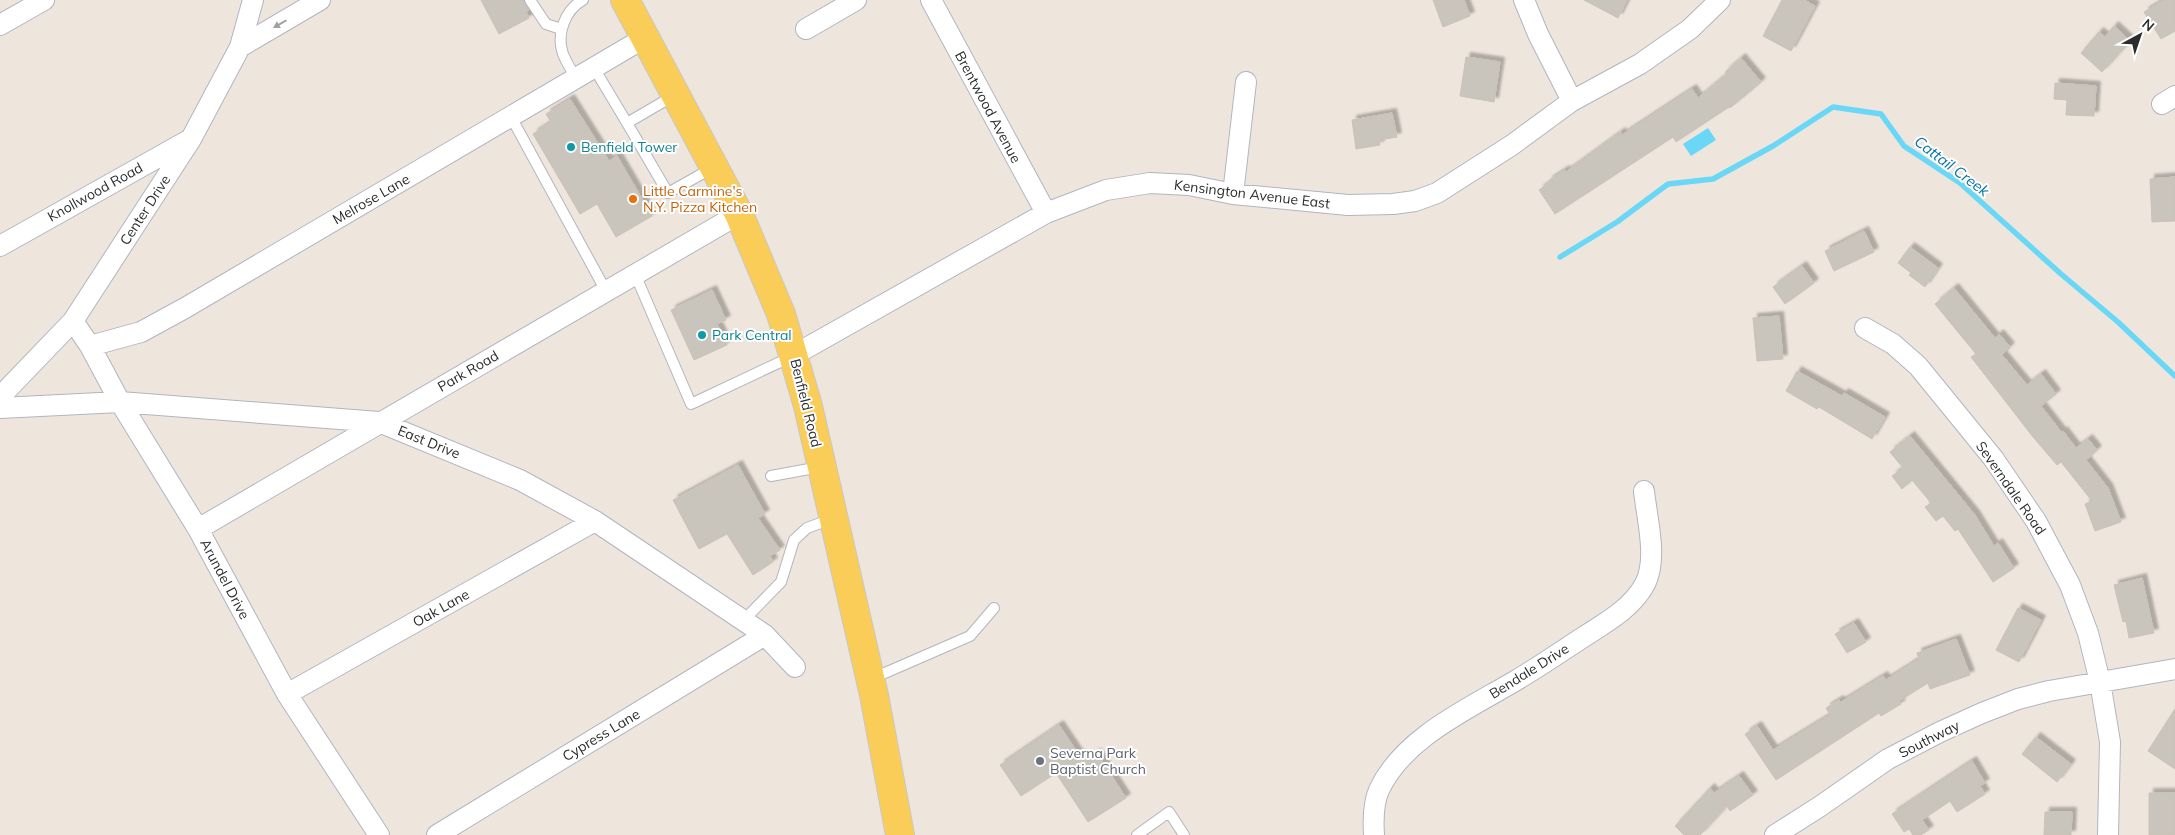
<svg xmlns="http://www.w3.org/2000/svg" width="2175" height="835" viewBox="0 0 2175 835" font-family="Mulish,sans-serif">
<defs>
<filter id="shadow"><feDropShadow dx="4.5" dy="-4.5" stdDeviation="1" flood-color="#0004"/></filter>
</defs>
<rect width="100%" height="100%" fill="#eee6dd"/>
<path fill="#6bd7f6" d="M 1708,128 L 1716,140 L 1691,156 L 1683,144 Z"/>
<g fill="none" stroke-linecap="round" stroke-linejoin="round">
<path stroke="#6bd7f6" stroke-width="5.5" d="M 1560,257 L 1617,222 L 1668,184 L 1713,179 L 1773,146 L 1833,107 L 1881,114 L 1904,146 L 1960,183 L 2061,274 L 2118,322 L 2175,376"/>
</g>
<path fill="#c9c4bc" stroke="#cac2b7" filter="url(#shadow)" d="M 481,0 L 523,0 L 529,10 L 526,12 L 529,18 L 499,34 Z
M 1433,0 L 1464,0 L 1470,16 L 1443,27 Z
M 1584,0 L 1627,0 L 1618,18 Z
M 1782,0 L 1804,0 L 1815,6 L 1791,51 L 1763,36 Z
M 2164,0 L 2175,0 L 2175,31 L 2161,39 L 2144,12 Z
M 2114,26 L 2130,41 L 2102,72 L 2081,53 L 2099,32 L 2105,37 Z
M 1466,57 L 1500,62 L 1494,102 L 1460,96 Z
M 1741,58 L 1761,82 L 1747,94 L 1730,108 L 1729,107 L 1676,142 L 1673,137 L 1555,214 L 1539,190 L 1549,183 L 1548,181 L 1565,170 L 1566,172 L 1621,132 L 1622,135 L 1692,89 L 1698,98 L 1727,74 L 1725,72 Z
M 2055,83 L 2096,86 L 2094,116 L 2066,115 L 2067,100 L 2054,99 Z
M 570,99 L 609,161 L 617,156 L 652,216 L 616,237 L 597,204 L 580,214 L 533,134 L 551,122 L 546,114 Z
M 1392,113 L 1397,137 L 1379,140 L 1380,145 L 1356,149 L 1352,120 Z
M 2175,177 L 2175,221 L 2152,222 L 2150,179 Z
M 1864,231 L 1874,252 L 1834,271 L 1825,251 Z
M 1910,247 L 1938,268 L 1925,287 L 1909,275 L 1911,273 L 1898,263 Z
M 1802,266 L 1814,283 L 1785,304 L 1773,287 Z
M 1954,288 L 1995,338 L 1999,334 L 2010,347 L 2002,355 L 2027,385 L 2041,374 L 2056,394 L 2041,406 L 2062,433 L 2063,431 L 2076,448 L 2088,439 L 2097,450 L 2086,460 L 2108,488 L 2121,522 L 2095,531 L 2085,504 L 2092,501 L 2061,462 L 2057,465 L 2033,437 L 1971,357 L 1976,354 L 1935,304 Z
M 712,290 L 726,320 L 717,324 L 727,345 L 694,360 L 671,310 Z
M 1779,316 L 1783,359 L 1757,361 L 1753,318 Z
M 1797,371 L 1842,396 L 1844,393 L 1885,417 L 1872,439 L 1819,407 L 1817,409 L 1786,391 Z
M 1910,436 L 1975,515 L 1994,546 L 1998,543 L 2014,568 L 1993,582 L 1958,529 L 1955,531 L 1943,516 L 1936,521 L 1925,507 L 1931,503 L 1912,480 L 1902,489 L 1892,476 L 1903,468 L 1890,452 Z
M 738,465 L 765,514 L 758,518 L 780,550 L 770,556 L 773,562 L 753,575 L 727,534 L 699,549 L 673,500 Z
M 2142,578 L 2154,633 L 2129,638 L 2126,621 L 2123,622 L 2114,585 Z
M 2018,608 L 2041,620 L 2019,662 L 1996,650 Z
M 1854,623 L 1866,642 L 1847,653 L 1835,634 Z
M 1956,639 L 1970,675 L 1930,689 L 1928,683 L 1899,701 L 1901,704 L 1881,716 L 1879,713 L 1776,780 L 1745,734 L 1757,726 L 1773,750 L 1830,715 L 1826,708 L 1839,700 L 1841,702 L 1883,676 L 1886,680 L 1919,659 L 1917,653 Z
M 2175,709 L 2175,769 L 2148,751 Z
M 1059,725 L 1083,761 L 1097,753 L 1126,798 L 1088,822 L 1056,773 L 1021,796 L 1000,765 Z
M 2036,737 L 2071,764 L 2057,782 L 2022,754 Z
M 1972,761 L 1985,783 L 1980,786 L 1985,794 L 1957,812 L 1950,801 L 1922,820 L 1929,830 L 1921,835 L 1913,835 L 1909,829 L 1904,832 L 1892,814 Z
M 1739,776 L 1753,795 L 1730,811 L 1727,806 L 1700,835 L 1684,835 L 1675,826 L 1710,788 L 1714,793 Z
M 2149,793 L 2175,793 L 2175,835 L 2149,835 Z
M 2045,812 L 2072,812 L 2071,835 L 2044,835 Z"/>
<g fill="none" stroke-linecap="round" stroke-linejoin="round">
<g stroke="#b1b5c0" stroke-width="12">
<path id="lane" d="M 530,0 L 546,24 L 561,29
M 594,68 L 627,123 L 675,95
M 576,78 C 572,71 566,62 563,54 C 556,34 565,10 583,0
M 511,117 L 606,291
M 627,123 L 668,193 L 714,167
M 635,274 L 691,404 L 793,356
M 771,476 L 820,467
M 744,620 L 781,582 L 794,540 L 807,528 L 831,519
M 871,679 L 970,636 L 994,608
M 1137,835 L 1169,812 L 1184,835"/>
</g>
<g stroke="#b1b5c0" stroke-width="22">
<path id="street" d="M 931,0 L 1046,213
M 1524,0 L 1538,34 L 1572,101
M 0,25 L 44,0
M 806,29 L 856,0
M 240,47 L 320,0
M 2162,104 L 2175,96
M 1233,194 L 1246,82
M 0,246 L 187,141
M 73,321 L 90,346 L 120,402 L 198,529 L 287,694 L 379,835
M 1865,328 L 1893,344 L 1918,366 L 1993,458 L 2036,521 L 2070,585 L 2088,633 L 2100,682 L 2110,742 L 2108,835
M 90,346 L 141,332 L 185,308 L 646,37
M 794,355 L 1046,213 L 1106,190 L 1150,183 L 1189,185 L 1233,194 L 1348,205 L 1393,204 L 1415,201 L 1437,193 L 1512,145 L 1572,101 L 1640,64 L 1690,29 L 1720,0
M 0,397 L 73,321 L 191,139 L 240,47 L 253,0
M 0,408 L 120,402 L 379,422 L 520,480 L 595,521 L 765,635 L 795,667
M 198,529 L 739,214
M 287,694 L 595,521
M 437,835 L 765,635
M 1374,835 C 1373,820 1373,804 1379,790 C 1403,738 1468,709 1515,681 C 1539,667 1562,651 1585,636 C 1607,622 1632,608 1645,584 C 1658,558 1647,520 1644,491
M 1775,835 L 1819,807 L 1888,759 L 1940,732 L 1982,713 L 2018,699 L 2049,691 L 2175,669"/>
</g>
<g stroke="#c8c8c8" stroke-width="30">
<path id="primary" d="M 625,0 L 739,214 L 781,314 L 808,406 L 874,695 L 900,835"/>
</g>
<use href="#lane" stroke="#fff" stroke-width="10"/>
<use href="#street" stroke="#fff" stroke-width="20"/>
<use href="#primary" stroke="#f9cd58" stroke-width="28"/>
</g>
<defs><path id="oneway-solid" d="M-6-.8H1V-3.2L6.5 0L1 3.2V.8H-6Z" transform="scale(1.25)"/></defs>
<use fill="#a0a0a0" href="#oneway-solid" transform="translate(280 24) rotate(150)"/>
<g fill="#0f9aa8" stroke="#fff" stroke-width="2">
<circle cx="571" cy="147" r="5"/>
<circle cx="702" cy="335" r="5"/>
</g>
<circle fill="#e8710a" stroke="#fff" stroke-width="2" cx="633" cy="199" r="5"/>
<circle fill="#6b7280" stroke="#fff" stroke-width="2" cx="1040" cy="761" r="5"/>
<g text-anchor="middle" dominant-baseline="central" stroke-width="4" stroke-linejoin="round" paint-order="stroke">
<g font-size="14" fill="#2c2c2c" stroke="#fff">
<text transform="translate(988 107) rotate(62)">Brentwood Avenue</text>
<text transform="translate(95 192) rotate(-29)">Knollwood Road</text>
<text transform="translate(1252 194) rotate(7)">Kensington Avenue East</text>
<text transform="translate(371 199) rotate(-30)">Melrose Lane</text>
<text transform="translate(145 210) rotate(-57)">Center Drive</text>
<text transform="translate(468 371) rotate(-30)">Park Road</text>
<text transform="translate(806 403) rotate(76)">Benfield Road</text>
<text transform="translate(429 442) rotate(22)">East Drive</text>
<text transform="translate(2011 488) rotate(55)">Severndale Road</text>
<text transform="translate(225 579) rotate(62)">Arundel Drive</text>
<text transform="translate(441 608) rotate(-29)">Oak Lane</text>
<text transform="translate(1529 671) rotate(-32)">Bendale Drive</text>
<text transform="translate(601 735) rotate(-31)">Cypress Lane</text>
<text transform="translate(1929 739) rotate(-27)">Southway</text>
</g>
<g font-size="14" fill="#0d838f" stroke="#fff" text-anchor="start">
<text x="581" y="147">Benfield Tower</text>
<text x="712" y="335">Park Central</text>
</g>
<g font-size="14" fill="#c56008" stroke="#fff" text-anchor="start">
<text x="643" y="191">Little Carmine's<tspan x="643" dy="16">N.Y. Pizza Kitchen</tspan></text>
</g>
<g font-size="14" fill="#5b616d" stroke="#fff" text-anchor="start">
<text x="1050" y="753">Severna Park<tspan x="1050" dy="16">Baptist Church</tspan></text>
</g>
<g font-size="15" font-style="italic" fill="#0576a6" stroke="#fff">
<text transform="translate(1952 166) rotate(37)">Cattail Creek</text>
</g>
</g>
<g transform="translate(2140 35) rotate(40)" stroke="#ffffff" stroke-width="4" paint-order="stroke">
<path d="M0-4L9 19L0 12L-9 19Z" fill="#2c2c2c"/>
<text y="-8" font-size="14" font-weight="bold" text-anchor="middle" fill="#2c2c2c">N</text>
</g>
</svg>
